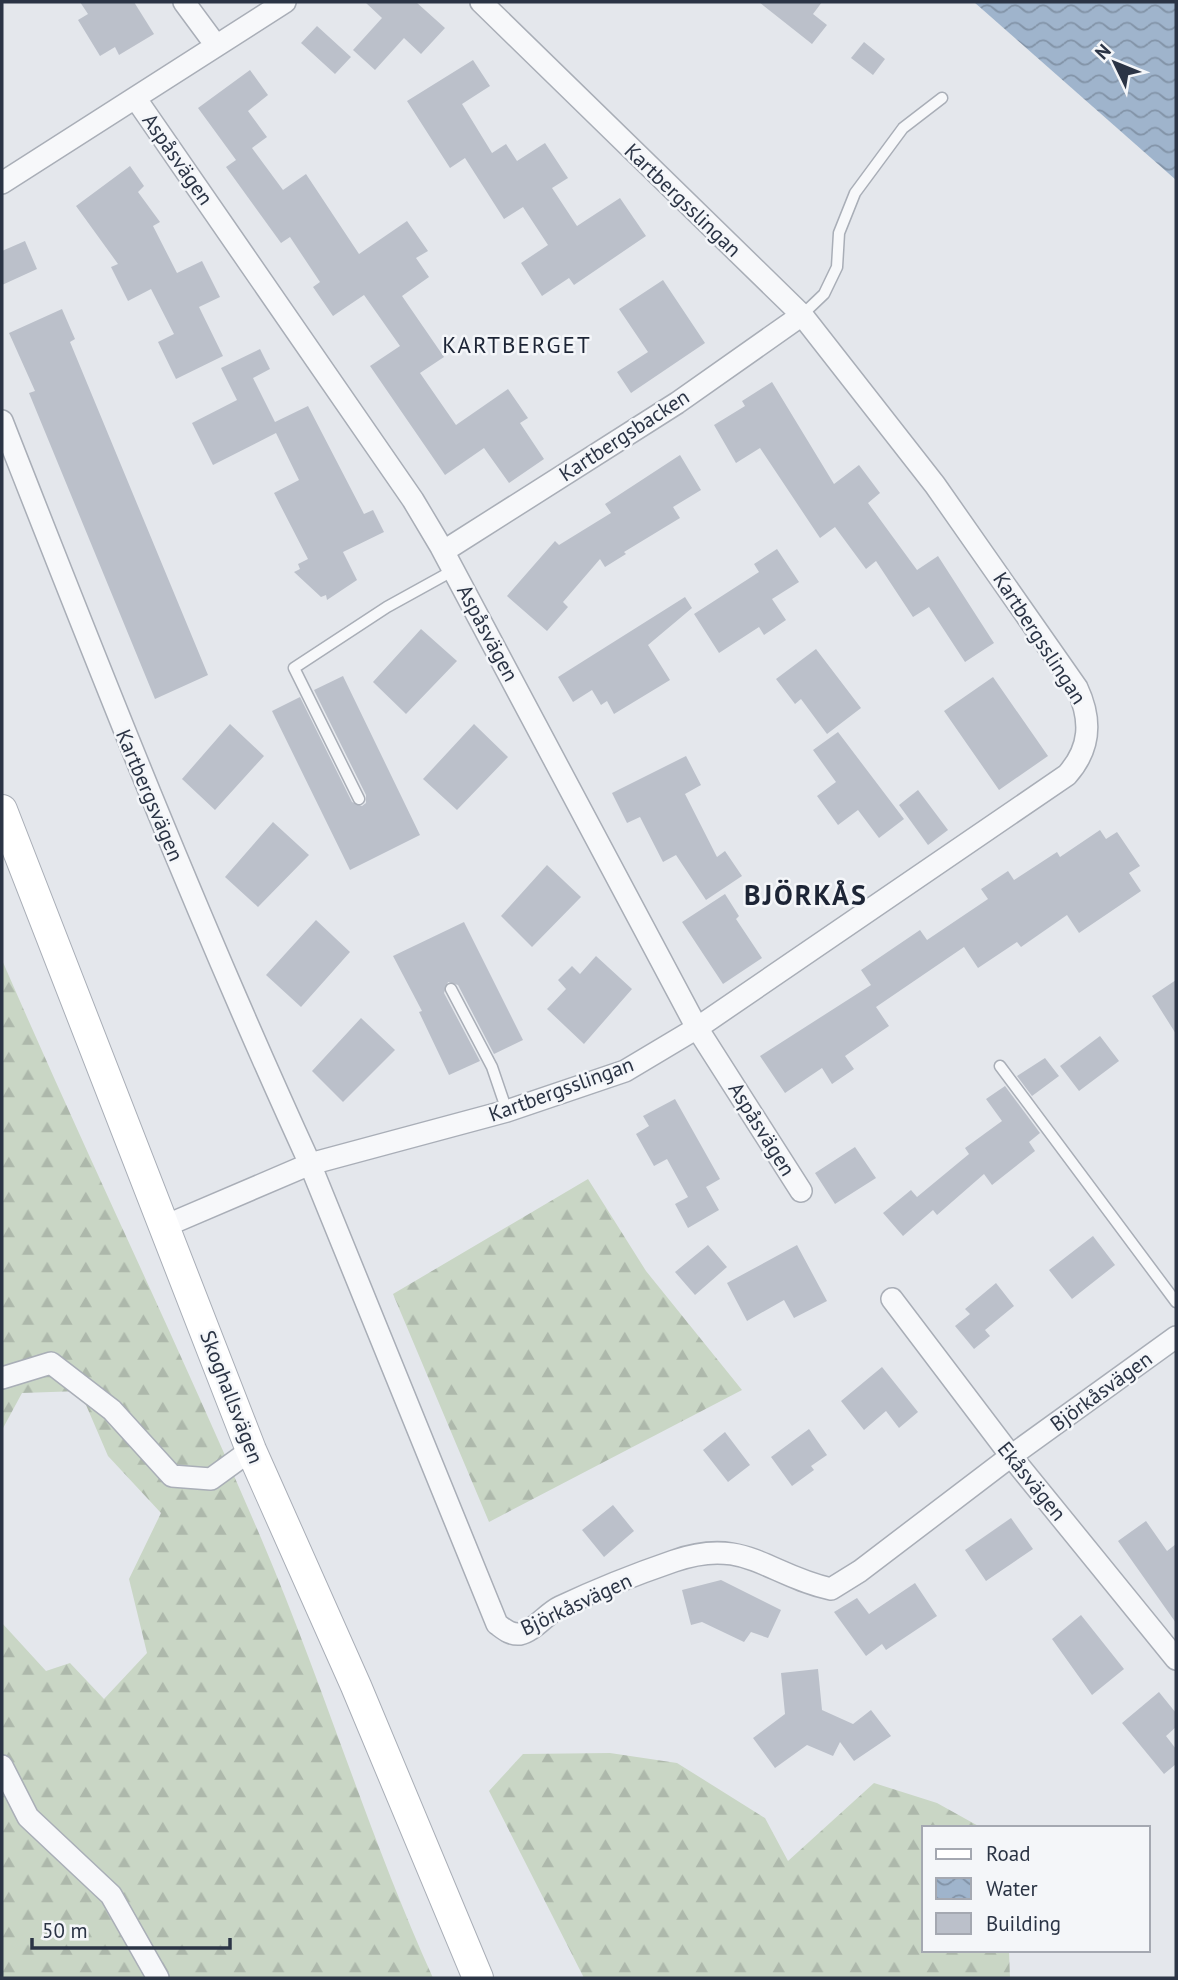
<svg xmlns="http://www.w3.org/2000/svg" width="1178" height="1980" viewBox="0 0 1178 1980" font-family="'PT Sans',sans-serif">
<defs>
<pattern id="forest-firs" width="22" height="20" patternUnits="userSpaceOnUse" patternTransform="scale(1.75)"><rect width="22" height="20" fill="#c9d6c5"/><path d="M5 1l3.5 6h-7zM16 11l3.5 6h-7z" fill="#adb8ab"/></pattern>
<pattern id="water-waves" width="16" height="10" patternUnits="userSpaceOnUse" patternTransform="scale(1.75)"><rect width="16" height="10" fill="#9fb4cc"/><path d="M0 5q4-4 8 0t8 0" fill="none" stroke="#8293a7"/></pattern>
</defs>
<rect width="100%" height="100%" fill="#e4e7ec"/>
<path fill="url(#forest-firs)" d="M 2,960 C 86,1154 178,1344 261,1538 C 323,1683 368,1834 433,1978 L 2,1978 L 2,1623 L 46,1671 L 70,1663 L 104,1699 L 147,1653 L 129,1579 L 161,1513 L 108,1456 L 80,1391 L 22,1393 L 2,1430 Z
M 588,1179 L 646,1271 L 742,1390 L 489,1522 L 393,1294 Z
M 610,1753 L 677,1763 L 765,1818 L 788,1861 L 874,1783 L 937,1803 L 982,1828 L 924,1828 L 924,1950 L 1009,1950 L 1010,1978 L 584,1978 L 489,1791 L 523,1754 Z"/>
<path fill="url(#water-waves)" d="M 974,2 L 1176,2 L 1176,180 Z"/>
<path fill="#bbc0ca" d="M 80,2 L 134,2 L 154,34 L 119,55 L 115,47 L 100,56 L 78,20 L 88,14 Z
M 365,2 L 416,2 L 445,28 L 421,54 L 404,38 L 375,70 L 353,50 L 382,18 Z
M 759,2 L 822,2 L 813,14 L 827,25 L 812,44 Z
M 317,26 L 351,57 L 335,74 L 301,43 Z
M 864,42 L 885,59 L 873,75 L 851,58 Z
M 473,60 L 490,86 L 462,104 L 492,153 L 506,144 L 517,161 L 545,143 L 568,178 L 552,188 L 577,226 L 620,198 L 646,236 L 574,285 L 569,278 L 542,296 L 521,263 L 548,245 L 523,207 L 504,219 L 465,158 L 450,168 L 407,101 Z
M 250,70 L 268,95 L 248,111 L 267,137 L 252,148 L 283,190 L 306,174 L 359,254 L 407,221 L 428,251 L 416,258 L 429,277 L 402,296 L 444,357 L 420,373 L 456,425 L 508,389 L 528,418 L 520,423 L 544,459 L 509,483 L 484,448 L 445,475 L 370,366 L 400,346 L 364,295 L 333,316 L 313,287 L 320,282 L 290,237 L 281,243 L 226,167 L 236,160 L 198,108 Z
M 130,166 L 144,186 L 138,192 L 160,222 L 153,226 L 177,273 L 202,261 L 220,297 L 199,307 L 223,356 L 176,379 L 158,342 L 174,334 L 151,289 L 128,301 L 111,267 L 118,264 L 76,206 Z
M 25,241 L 37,269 L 2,285 L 2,251 Z
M 663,280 L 705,343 L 631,393 L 617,372 L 648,352 L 619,309 Z
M 62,309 L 75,339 L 70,342 L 208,675 L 155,699 L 29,393 L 35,391 L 9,333 Z
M 260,349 L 270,369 L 253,378 L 275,422 L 308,406 L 364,514 L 373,510 L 384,532 L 343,552 L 357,580 L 327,600 L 326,595 L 321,597 L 294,572 L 300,569 L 298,564 L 308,559 L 274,493 L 299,480 L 276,433 L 213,465 L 192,423 L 237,400 L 221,368 Z
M 772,382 L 834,484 L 859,465 L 880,493 L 868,503 L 917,570 L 938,556 L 994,643 L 965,662 L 929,607 L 913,617 L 876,561 L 866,569 L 835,527 L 820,538 L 760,448 L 736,463 L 714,425 L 745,406 L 742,401 Z
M 680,455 L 701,490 L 673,507 L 680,518 L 624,552 L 626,554 L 605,567 L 600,559 L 563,602 L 568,607 L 547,631 L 507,596 L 555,541 L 559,545 L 611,513 L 605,504 Z
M 777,549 L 799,582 L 772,599 L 786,620 L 764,635 L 759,627 L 719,653 L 694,614 L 759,572 L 754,564 Z
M 685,597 L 692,608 L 648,645 L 670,680 L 614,714 L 607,701 L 601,705 L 592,690 L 573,702 L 558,677 Z
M 421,629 L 457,661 L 406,714 L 373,682 Z
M 816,649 L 861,708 L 827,734 L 801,699 L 795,704 L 776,679 Z
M 343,676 L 420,835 L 350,870 L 272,711 L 300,697 L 352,802 L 362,806 L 366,803 L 366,795 L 314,690 Z
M 993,677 L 1048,756 L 999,790 L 944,711 Z
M 230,724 L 264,756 L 215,810 L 182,779 Z
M 474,724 L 508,757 L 457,810 L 423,779 Z
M 838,732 L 904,819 L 879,838 L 858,810 L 838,825 L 817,796 L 836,782 L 813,750 Z
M 686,756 L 701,785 L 685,794 L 717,857 L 725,851 L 742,876 L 706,900 L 676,855 L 663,862 L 640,817 L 627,823 L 612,793 Z
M 918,790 L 948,830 L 928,845 L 899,805 Z
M 273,822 L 309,855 L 258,907 L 225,877 Z
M 1100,830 L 1106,839 L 1117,832 L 1140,866 L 1129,873 L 1141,891 L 1079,933 L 1067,915 L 1021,947 L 1017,942 L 978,968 L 964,947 L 876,1007 L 889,1026 L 845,1056 L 854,1069 L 832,1084 L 822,1068 L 785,1093 L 760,1056 L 871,985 L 861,970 L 920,930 L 927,940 L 988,899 L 981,889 L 1008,871 L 1014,880 L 1057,852 L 1060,857 Z
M 547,865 L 581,897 L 532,947 L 501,916 Z
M 725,894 L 739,916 L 736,919 L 762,958 L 723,984 L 682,922 Z
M 316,920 L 350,952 L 301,1007 L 266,975 Z
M 464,922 L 523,1040 L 494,1054 L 458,985 L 448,982 L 444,993 L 480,1061 L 449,1075 L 419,1012 L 422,1011 L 393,956 Z
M 596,956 L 632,989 L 584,1044 L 547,1009 L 566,989 L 558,980 L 572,966 L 580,974 Z
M 1176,980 L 1176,1034 L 1152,996 Z
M 361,1018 L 395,1050 L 343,1102 L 312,1071 Z
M 1100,1036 L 1119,1061 L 1079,1091 L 1060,1066 Z
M 1045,1058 L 1059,1076 L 1032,1096 L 1017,1076 Z
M 1005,1086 L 1040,1133 L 1029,1142 L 1035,1151 L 992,1185 L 984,1174 L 937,1215 L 933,1210 L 903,1236 L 883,1213 L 911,1190 L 917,1197 L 969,1154 L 965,1148 L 1002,1121 L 986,1099 Z
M 675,1099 L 720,1179 L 706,1187 L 719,1210 L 688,1228 L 675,1204 L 688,1197 L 667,1159 L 654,1166 L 636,1134 L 649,1126 L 643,1116 Z
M 855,1147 L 876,1178 L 835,1204 L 815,1173 Z
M 1093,1236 L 1115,1265 L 1072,1299 L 1049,1270 Z
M 708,1245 L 727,1267 L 695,1295 L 675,1272 Z
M 797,1245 L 827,1301 L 794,1318 L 784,1300 L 747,1321 L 727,1283 Z
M 996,1283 L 1014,1306 L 985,1330 L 990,1336 L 974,1349 L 955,1326 L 970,1314 L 965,1309 Z
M 882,1367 L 918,1412 L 899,1428 L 886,1411 L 864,1430 L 841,1401 Z
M 809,1429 L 827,1455 L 811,1466 L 814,1470 L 792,1486 L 771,1457 Z
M 725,1432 L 750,1465 L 728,1482 L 703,1450 Z
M 613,1505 L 634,1531 L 604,1557 L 582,1530 Z
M 1011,1518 L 1033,1549 L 986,1581 L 965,1550 Z
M 1146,1521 L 1167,1551 L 1176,1544 L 1176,1623 L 1118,1541 Z
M 721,1580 L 781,1610 L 768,1638 L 751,1632 L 744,1642 L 702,1622 L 691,1625 L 682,1590 Z
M 915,1583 L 937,1616 L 886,1650 L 882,1644 L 866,1656 L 834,1612 L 857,1598 L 869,1614 Z
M 1081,1615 L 1124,1669 L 1092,1695 L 1052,1639 Z
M 818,1669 L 822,1710 L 853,1724 L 871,1710 L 891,1736 L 854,1761 L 840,1742 L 833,1756 L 807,1745 L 775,1768 L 753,1738 L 785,1714 L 781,1673 Z
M 1159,1692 L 1176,1713 L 1176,1727 L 1166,1736 L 1176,1749 L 1176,1764 L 1164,1774 L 1122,1723 Z"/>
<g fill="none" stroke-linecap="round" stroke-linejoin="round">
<g stroke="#a9aeb7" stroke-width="13">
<path id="service" d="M 802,315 L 824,294 L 837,267 L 839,233 L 855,193 L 903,128 L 942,98
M 359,799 L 294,668 L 387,607 L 454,570
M 451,989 L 492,1067 L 507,1111
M 1000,1066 L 1176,1302"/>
</g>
<g stroke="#a9aeb7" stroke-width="24">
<path id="minor" d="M 184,2 L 215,44
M 136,99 L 413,500 L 441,547 L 697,1028 L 801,1191
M 2,183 L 285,2
M 2,421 C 100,671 198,920 310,1164 L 507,1111 L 625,1071 L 697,1028 L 1067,775 C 1091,748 1092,720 1077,688 L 935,485 L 802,315 L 481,2
M 444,551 L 677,403 L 802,315
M 165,1226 L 310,1164 L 497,1624 C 504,1629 510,1635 520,1634 C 534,1631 547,1613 560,1607 C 596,1590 636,1574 674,1561 C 745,1536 767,1575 831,1589 L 860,1571 L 1011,1456 L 1176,1337
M 892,1299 L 1011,1456 L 1176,1659
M 2,1378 L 51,1363 L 112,1410 L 172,1476 L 211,1479 L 251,1450
M 2,1766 L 28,1817 L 111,1895 L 158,1978"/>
</g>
<g stroke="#a9aeb7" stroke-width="32">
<path id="secondary" d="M 2,810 L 251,1450 L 356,1686 L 478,1978"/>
</g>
<use href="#service" stroke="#f7f8fa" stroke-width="10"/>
<use href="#minor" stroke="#f7f8fa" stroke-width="21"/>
<use href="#secondary" stroke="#fff" stroke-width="30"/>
</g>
<g text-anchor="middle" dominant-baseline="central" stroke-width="5" stroke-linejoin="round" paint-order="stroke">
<g font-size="21" fill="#2b3445" stroke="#f4f6f9">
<text transform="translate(178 159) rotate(55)">Aspåsvägen</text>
<text transform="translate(683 200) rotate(44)">Kartbergsslingan</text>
<text transform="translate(624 435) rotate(-33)">Kartbergsbacken</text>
<text transform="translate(488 633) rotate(62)">Aspåsvägen</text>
<text transform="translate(1040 638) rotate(57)">Kartbergsslingan</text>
<text transform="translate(150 795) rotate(67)">Kartbergsvägen</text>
<text transform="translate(561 1089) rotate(-20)">Kartbergsslingan</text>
<text transform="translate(762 1129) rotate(58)">Aspåsvägen</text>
<text transform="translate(1101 1391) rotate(-36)">Björkåsvägen</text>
<text transform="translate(232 1397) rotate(69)">Skoghallsvägen</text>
<text transform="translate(1032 1481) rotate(51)">Ekåsvägen</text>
<text transform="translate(576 1604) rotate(-25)">Björkåsvägen</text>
</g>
<g font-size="23" letter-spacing="2" fill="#1d2536" stroke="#f4f6f9">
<text x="517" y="344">KARTBERGET</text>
</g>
<g font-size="28" font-weight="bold" letter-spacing="2" fill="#1d2536" stroke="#f4f6f9">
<text x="806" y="894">BJÖRKÅS</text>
</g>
</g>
<rect width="1178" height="1980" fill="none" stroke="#2b3445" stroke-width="7"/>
<rect x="922" y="1826" width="228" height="126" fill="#f4f6f9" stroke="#a4a8b1" stroke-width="2"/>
<rect x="936" y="1849" width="35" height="10" fill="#ffffff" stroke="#a4a8b1" stroke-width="2"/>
<text x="986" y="1861" font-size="21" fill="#2b3445">Road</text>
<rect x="936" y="1878" width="35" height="21" fill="url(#water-waves)" stroke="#a4a8b1" stroke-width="2"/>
<text x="986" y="1896" font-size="21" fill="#2b3445">Water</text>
<rect x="936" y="1913" width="35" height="21" fill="#bbc0ca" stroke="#a4a8b1" stroke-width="2"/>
<text x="986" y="1931" font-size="21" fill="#2b3445">Building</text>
<g transform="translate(1115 63) rotate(313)" stroke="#f4f6f9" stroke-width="5" paint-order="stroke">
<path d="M0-5L12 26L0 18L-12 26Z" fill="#2b3445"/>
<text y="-10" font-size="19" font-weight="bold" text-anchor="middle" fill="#2b3445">N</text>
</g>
<path d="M32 1938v10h198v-10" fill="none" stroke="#2b3445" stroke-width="3.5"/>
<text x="42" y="1938" font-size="21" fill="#2b3445" stroke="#f4f6f9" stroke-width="5" paint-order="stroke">50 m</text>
</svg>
